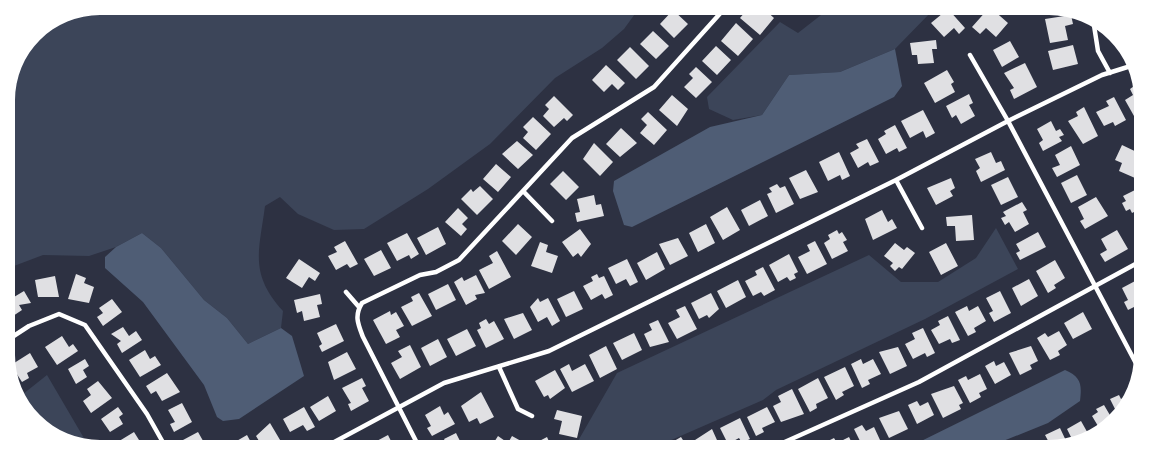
<svg xmlns="http://www.w3.org/2000/svg" width="1149" height="455" viewBox="0 0 1149 455" font-family="'Times New Roman',serif">
<rect width="100%" height="100%" fill="#2d3142"/>
<path fill="#3c4559" d="M 100,5 L 640,7 L 624,29 L 602,48 L 555,78 L 490,144 L 428,189 L 364,229 L 334,230 L 298,214 L 280,197 L 265,206 C 259,252 249,273 283,311 L 281,328 L 248,344 L 227,318 L 204,300 L 161,248 L 142,233 L 116,247 L 89,256 L 43,255 L 6,269 L 5,93 L 37,28 Z
M 830,8 L 934,9 L 895,49 L 840,72 L 789,75 L 762,115 L 733,120 L 709,109 L 707,97 L 780,22 L 798,33 Z
M 996,228 L 1018,269 L 925,319 L 776,390 L 763,400 L 653,448 L 574,448 L 617,373 L 869,255 L 901,282 L 938,282 L 976,258 Z
M 47,375 L 88,445 L 69,445 L 28,418 L 18,398 Z"/>
<path fill="#4f5d75" d="M 895,49 L 902,86 L 894,97 L 632,227 L 624,225 L 613,191 L 614,181 L 710,127 L 762,115 L 789,75 L 840,72 Z
M 142,233 L 161,248 L 204,300 L 227,318 L 248,344 L 281,328 L 292,336 L 304,376 L 239,419 L 223,421 L 217,417 L 204,385 L 143,302 L 105,268 L 105,257 L 116,247 Z
M 1065,370 C 1081,377 1082,384 1080,401 L 1048,423 L 981,450 L 903,450 Z"/>
<path fill="#e0e0e3" d="M 756,8 L 763,8 L 774,18 L 760,35 L 740,18 L 746,11 L 750,14 Z
M 948,9 L 965,28 L 959,34 L 954,28 L 944,37 L 931,23 Z
M 988,9 L 992,9 L 1008,23 L 996,37 L 986,28 L 980,34 L 972,27 Z
M 673,10 L 688,24 L 674,38 L 660,24 Z
M 1071,15 L 1073,24 L 1065,26 L 1068,40 L 1050,43 L 1045,19 Z
M 736,23 L 753,39 L 738,56 L 721,41 Z
M 653,31 L 669,46 L 656,59 L 640,44 Z
M 936,40 L 937,49 L 932,49 L 934,63 L 918,64 L 917,55 L 912,55 L 910,43 Z
M 1010,41 L 1019,57 L 1002,67 L 993,50 Z
M 1073,45 L 1078,64 L 1053,70 L 1048,51 Z
M 716,46 L 731,60 L 717,75 L 702,61 Z
M 630,47 L 649,66 L 636,79 L 617,60 Z
M 1025,63 L 1037,87 L 1014,99 L 1010,90 L 1014,88 L 1004,73 Z
M 606,65 L 625,83 L 618,90 L 612,84 L 604,92 L 592,80 Z
M 696,67 L 712,82 L 696,98 L 684,87 L 693,78 L 689,74 Z
M 947,70 L 954,82 L 951,84 L 955,92 L 935,103 L 924,83 Z
M 1137,84 L 1144,95 L 1143,110 L 1134,116 L 1125,100 L 1133,95 L 1130,89 Z
M 969,94 L 973,103 L 969,105 L 975,116 L 961,124 L 956,115 L 952,118 L 946,106 Z
M 672,95 L 688,109 L 677,126 L 659,110 Z
M 554,96 L 573,115 L 567,121 L 564,118 L 554,127 L 543,116 L 549,109 L 545,105 Z
M 1114,97 L 1126,120 L 1115,126 L 1113,122 L 1104,126 L 1096,112 L 1109,106 L 1106,101 Z
M 1084,107 L 1098,136 L 1083,144 L 1068,121 L 1078,116 L 1076,112 Z
M 923,110 L 935,133 L 926,138 L 923,131 L 910,138 L 901,121 Z
M 648,112 L 667,130 L 654,145 L 640,133 L 647,125 L 641,119 Z
M 533,117 L 551,134 L 536,150 L 523,138 L 528,132 L 523,127 Z
M 1051,121 L 1056,131 L 1060,129 L 1064,135 L 1059,137 L 1062,141 L 1043,151 L 1039,143 L 1043,140 L 1037,129 Z
M 895,125 L 907,148 L 899,152 L 897,148 L 886,154 L 878,139 L 886,134 L 884,131 Z
M 621,128 L 637,143 L 620,157 L 606,144 Z
M 867,139 L 879,162 L 870,166 L 868,162 L 858,168 L 850,153 L 859,148 L 856,144 Z
M 517,141 L 533,155 L 518,169 L 502,154 Z
M 594,143 L 613,162 L 600,176 L 583,159 Z
M 1122,145 L 1143,155 L 1142,168 L 1140,167 L 1135,178 L 1119,171 L 1122,163 L 1115,160 Z
M 1071,146 L 1080,165 L 1057,177 L 1052,168 L 1060,165 L 1055,155 Z
M 839,152 L 850,176 L 842,180 L 840,175 L 828,181 L 819,162 Z
M 991,152 L 996,163 L 1001,161 L 1005,170 L 981,182 L 976,171 L 980,168 L 975,159 Z
M 496,164 L 511,177 L 498,192 L 483,179 Z
M 806,170 L 818,192 L 800,199 L 789,178 Z
M 563,171 L 579,187 L 566,200 L 550,184 Z
M 1077,175 L 1087,195 L 1071,203 L 1061,183 Z
M 1008,177 L 1018,197 L 1001,205 L 991,185 Z
M 951,178 L 955,188 L 950,191 L 953,196 L 936,205 L 927,188 Z
M 777,184 L 780,188 L 785,186 L 794,204 L 776,213 L 767,194 L 772,192 L 769,188 Z
M 480,186 L 493,199 L 477,215 L 461,199 L 471,189 L 473,192 Z
M 1141,187 L 1142,208 L 1132,213 L 1130,209 L 1126,211 L 1122,203 L 1126,201 L 1123,196 Z
M 594,195 L 596,205 L 601,204 L 604,216 L 577,222 L 575,213 L 580,212 L 577,199 Z
M 1096,197 L 1108,216 L 1085,229 L 1080,221 L 1084,219 L 1078,207 Z
M 760,200 L 768,216 L 749,226 L 741,210 Z
M 1022,202 L 1027,210 L 1023,212 L 1029,224 L 1015,232 L 1009,222 L 1005,225 L 1001,218 L 1006,216 L 1003,212 Z
M 727,207 L 740,230 L 723,240 L 710,217 Z
M 458,208 L 468,218 L 462,224 L 467,229 L 461,236 L 445,222 Z
M 882,210 L 888,222 L 892,219 L 897,228 L 873,240 L 865,219 Z
M 972,215 L 974,240 L 956,241 L 955,226 L 947,226 L 946,217 Z
M 518,224 L 532,237 L 516,255 L 502,241 Z
M 706,224 L 715,243 L 698,252 L 689,233 Z
M 438,227 L 446,244 L 426,255 L 417,238 Z
M 580,229 L 591,244 L 581,257 L 578,253 L 573,257 L 562,242 Z
M 837,230 L 839,234 L 842,232 L 847,240 L 843,242 L 848,251 L 832,259 L 824,243 L 830,239 L 828,235 Z
M 1117,230 L 1128,249 L 1105,262 L 1100,254 L 1107,250 L 1101,239 Z
M 1038,232 L 1046,247 L 1020,260 L 1016,253 L 1020,251 L 1016,244 Z
M 407,233 L 419,254 L 411,259 L 409,255 L 397,261 L 387,243 Z
M 678,238 L 688,256 L 670,265 L 659,244 Z
M 345,241 L 358,264 L 350,268 L 347,264 L 336,270 L 328,256 L 337,252 L 334,247 Z
M 815,241 L 827,264 L 807,274 L 798,257 L 810,251 L 807,245 Z
M 540,242 L 548,245 L 546,252 L 558,256 L 552,273 L 531,266 Z
M 895,243 L 904,250 L 907,247 L 915,253 L 902,269 L 899,267 L 895,271 L 890,266 L 893,263 L 884,256 Z
M 946,243 L 958,266 L 941,275 L 929,252 Z
M 381,250 L 391,268 L 374,276 L 364,259 Z
M 497,251 L 511,277 L 489,289 L 479,270 L 493,263 L 489,256 Z
M 657,252 L 665,269 L 646,280 L 637,263 Z
M 789,254 L 798,272 L 794,274 L 796,278 L 790,281 L 787,277 L 778,282 L 769,265 Z
M 299,259 L 320,273 L 315,281 L 309,277 L 302,288 L 286,278 Z
M 627,259 L 638,282 L 630,286 L 626,279 L 616,284 L 608,268 Z
M 1055,260 L 1065,278 L 1054,285 L 1056,288 L 1048,293 L 1036,271 Z
M 763,267 L 775,290 L 764,296 L 761,292 L 753,296 L 745,281 L 757,275 L 755,271 Z
M 76,274 L 86,278 L 84,283 L 94,287 L 89,303 L 68,299 Z
M 597,274 L 599,278 L 604,276 L 613,295 L 605,299 L 602,294 L 591,300 L 583,286 L 593,281 L 591,277 Z
M 476,275 L 485,293 L 475,295 L 477,299 L 466,305 L 454,282 L 462,277 L 464,281 Z
M 55,276 L 59,297 L 38,297 L 35,280 Z
M 1029,279 L 1038,296 L 1021,306 L 1012,288 Z
M 738,280 L 746,297 L 726,308 L 717,291 Z
M 1137,280 L 1141,287 L 1140,304 L 1128,310 L 1124,302 L 1128,300 L 1122,288 Z
M 448,284 L 456,300 L 436,310 L 428,294 Z
M 9,288 L 14,297 L 24,291 L 31,303 L 19,305 L 22,310 L 13,316 L 6,304 L 6,290 Z
M 574,291 L 583,309 L 566,317 L 557,299 Z
M 1000,291 L 1011,313 L 994,322 L 989,313 L 993,311 L 986,298 Z
M 419,293 L 432,316 L 412,326 L 401,307 L 413,301 L 411,297 Z
M 711,293 L 719,309 L 709,318 L 707,315 L 699,319 L 691,303 Z
M 320,294 L 322,304 L 317,305 L 320,317 L 304,321 L 302,311 L 297,313 L 294,300 Z
M 538,298 L 540,302 L 548,298 L 560,321 L 552,326 L 547,317 L 538,322 L 530,307 Z
M 112,299 L 122,312 L 103,326 L 97,317 L 103,313 L 99,308 Z
M 685,306 L 697,329 L 677,339 L 668,323 L 680,317 L 676,310 Z
M 967,306 L 969,311 L 978,306 L 986,321 L 974,328 L 976,332 L 968,336 L 955,312 Z
M 390,311 L 391,315 L 396,312 L 404,326 L 396,330 L 400,337 L 386,344 L 373,320 Z
M 1083,312 L 1092,329 L 1073,339 L 1064,323 Z
M 523,313 L 532,330 L 514,339 L 504,319 Z
M 948,316 L 960,340 L 952,343 L 950,339 L 939,344 L 931,330 L 940,325 L 938,321 Z
M 486,319 L 489,324 L 494,321 L 504,339 L 486,348 L 477,330 L 481,328 L 479,323 Z
M 658,320 L 669,342 L 650,347 L 644,334 L 652,330 L 649,324 Z
M 336,324 L 344,341 L 322,352 L 319,346 L 322,344 L 317,333 Z
M 123,327 L 129,336 L 136,331 L 142,340 L 122,353 L 117,344 L 121,341 L 111,334 Z
M 923,328 L 935,353 L 927,357 L 925,353 L 913,359 L 905,344 L 915,339 L 912,333 Z
M 467,329 L 476,346 L 456,356 L 447,339 Z
M 1059,331 L 1067,345 L 1058,351 L 1060,355 L 1050,360 L 1037,338 L 1045,333 L 1048,337 Z
M 634,333 L 642,350 L 622,360 L 613,343 Z
M 62,336 L 69,347 L 73,344 L 78,351 L 57,365 L 45,347 Z
M 438,339 L 447,357 L 430,366 L 421,348 Z
M 410,345 L 421,367 L 400,379 L 391,363 L 402,357 L 398,351 Z
M 606,346 L 617,369 L 600,378 L 589,355 Z
M 1031,346 L 1038,361 L 1030,365 L 1032,369 L 1020,375 L 1009,353 Z
M 898,347 L 907,366 L 890,374 L 879,352 Z
M 145,350 L 150,359 L 155,356 L 161,365 L 140,377 L 129,360 Z
M 347,352 L 356,369 L 334,380 L 328,362 Z
M 30,353 L 38,367 L 27,373 L 29,378 L 22,382 L 11,365 Z
M 85,359 L 89,366 L 83,370 L 87,377 L 76,384 L 68,369 Z
M 861,359 L 863,364 L 873,359 L 881,374 L 868,380 L 870,384 L 862,388 L 851,364 Z
M 994,361 L 996,366 L 1004,362 L 1011,375 L 995,384 L 985,366 Z
M 569,364 L 572,371 L 585,364 L 594,381 L 572,392 L 560,369 Z
M 845,367 L 854,386 L 842,392 L 844,395 L 836,400 L 824,377 Z
M 555,370 L 565,388 L 550,399 L 548,395 L 544,397 L 535,381 Z
M 167,373 L 180,392 L 162,401 L 156,391 L 151,394 L 146,386 Z
M 980,374 L 987,389 L 979,393 L 981,397 L 970,403 L 958,380 L 966,376 L 968,380 Z
M 362,378 L 366,386 L 362,388 L 369,401 L 351,411 L 348,404 L 351,403 L 342,388 Z
M 818,378 L 828,398 L 816,404 L 817,408 L 810,412 L 798,389 Z
M 98,381 L 112,398 L 91,413 L 83,401 L 91,395 L 87,389 Z
M 954,386 L 963,403 L 959,405 L 961,409 L 943,418 L 931,394 Z
M 792,389 L 804,414 L 781,422 L 773,406 L 781,402 L 778,396 Z
M 481,392 L 494,417 L 480,424 L 477,418 L 469,422 L 461,406 Z
M 1119,395 L 1121,399 L 1126,396 L 1129,401 L 1118,415 L 1110,399 Z
M 328,396 L 336,411 L 319,421 L 310,407 Z
M 917,401 L 920,406 L 928,402 L 934,415 L 917,424 L 908,405 Z
M 182,403 L 192,422 L 174,432 L 170,424 L 175,422 L 168,410 Z
M 1104,405 L 1114,422 L 1108,429 L 1107,427 L 1101,431 L 1092,416 L 1098,412 L 1096,409 Z
M 440,406 L 444,415 L 448,412 L 455,424 L 432,436 L 427,428 L 431,426 L 425,415 Z
M 118,407 L 123,414 L 119,417 L 123,424 L 110,432 L 101,419 Z
M 304,407 L 315,427 L 307,431 L 303,425 L 290,432 L 283,419 Z
M 767,407 L 775,422 L 762,428 L 764,432 L 756,436 L 747,417 Z
M 557,410 L 582,416 L 577,438 L 559,434 L 562,421 L 554,419 Z
M 899,411 L 908,429 L 889,438 L 879,418 Z
M 740,418 L 750,439 L 742,443 L 739,438 L 728,444 L 720,428 Z
M 1081,421 L 1090,437 L 1074,443 L 1067,429 Z
M 270,423 L 283,445 L 281,446 L 274,446 L 271,442 L 262,446 L 256,436 Z
M 862,425 L 866,431 L 874,427 L 880,440 L 871,445 L 873,449 L 864,449 L 854,429 Z
M 1060,428 L 1068,445 L 1053,450 L 1045,435 Z
M 712,429 L 721,449 L 699,449 L 695,440 Z
M 134,432 L 139,440 L 134,443 L 136,446 L 111,446 Z
M 198,432 L 206,446 L 186,446 L 183,440 Z
M 456,433 L 463,447 L 448,447 L 444,439 Z
M 247,435 L 253,446 L 228,446 Z
M 388,435 L 394,447 L 375,447 L 373,443 Z
M 498,436 L 508,443 L 512,436 L 521,441 L 517,448 L 491,447 Z
M 547,437 L 552,448 L 526,448 Z
M 681,437 L 688,448 L 662,448 Z
M 849,437 L 855,449 L 829,449 L 826,442 L 834,438 L 837,443 Z"/>
<g fill="none" stroke-linecap="round" stroke-linejoin="round">
<path stroke="#fff" stroke-width="4.5" d="M 1093,19 L 1098,51 L 1110,73
M 970,55 L 1008,121 L 1140,371
M 896,180 L 922,228
M 523,191 L 552,221
M 346,292 L 359,307
M 6,341 L 29,326 L 59,314 L 85,325 L 147,414 L 165,446
M 499,367 L 518,409 L 532,416
M 325,447 L 444,383 L 549,351 L 896,180 L 1008,121 L 1102,75 L 1134,65
M 419,447 L 363,337 C 358,324 354,316 362,303 L 420,275 L 436,272 L 459,260 L 572,138 L 654,87 L 725,8
M 769,449 L 919,382 L 1141,261"/>
</g>
<path d="M0 0H1149V455H0ZM100 15H1049A85 85 0 0 1 1134 100V355A85 85 0 0 1 1049 440H100A85 85 0 0 1 15 355V100A85 85 0 0 1 100 15Z" fill="#fff" fill-rule="evenodd"/>
</svg>
